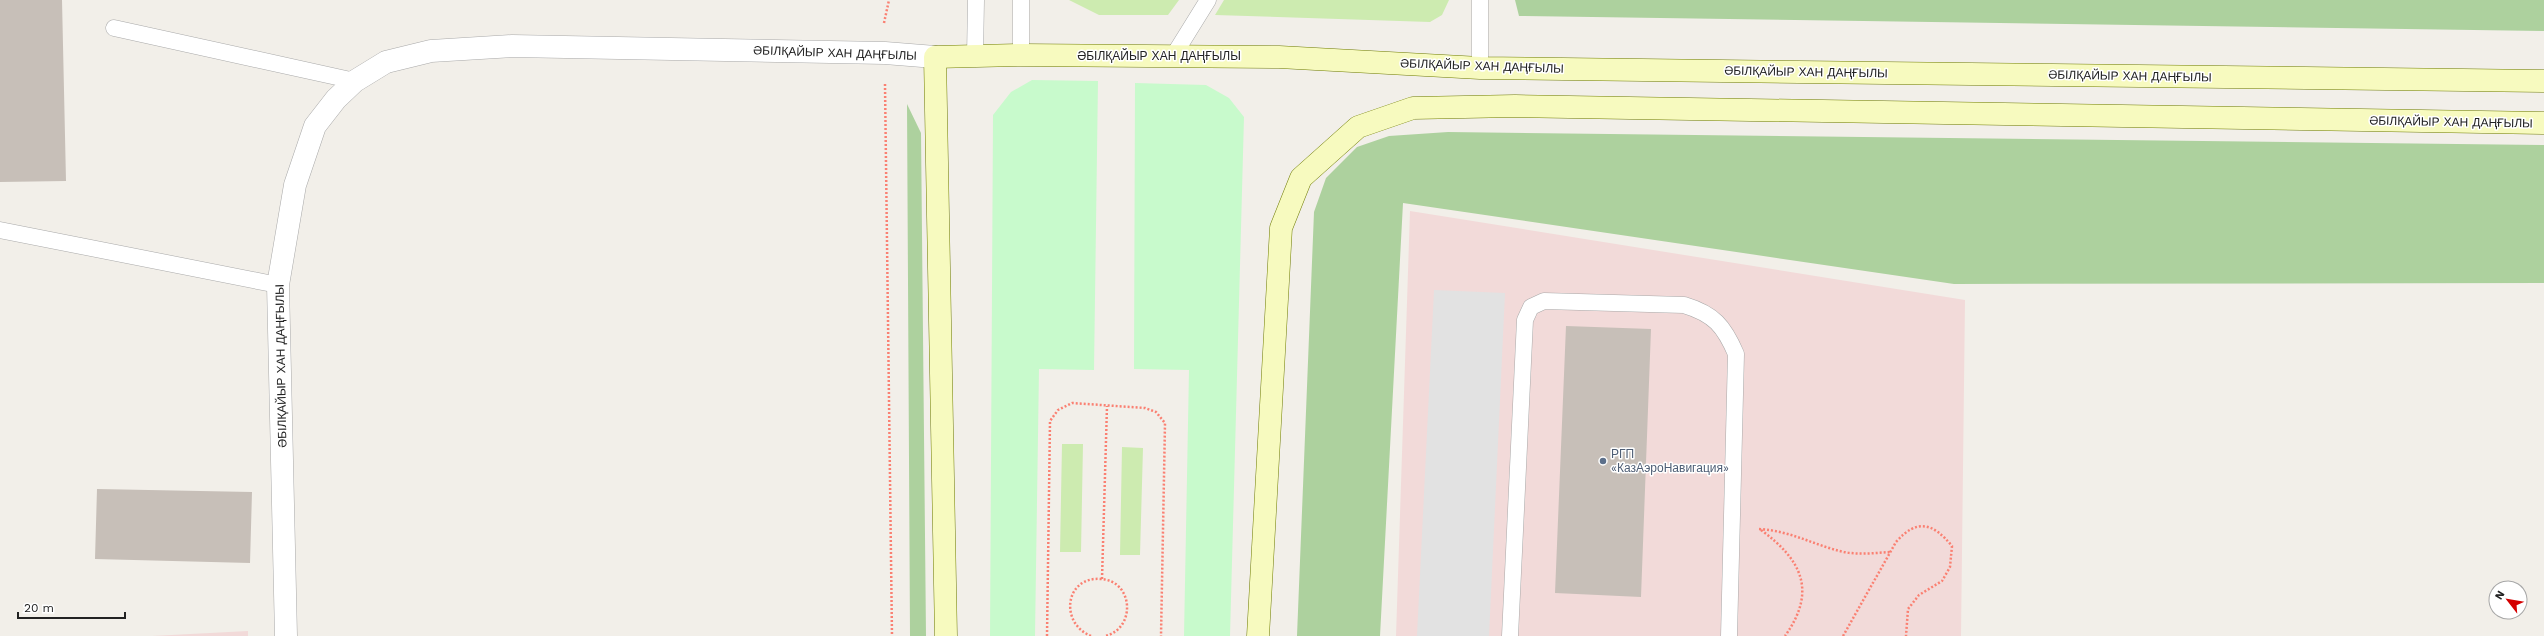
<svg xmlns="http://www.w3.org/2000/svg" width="2544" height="636" viewBox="0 0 2544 636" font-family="'Work Sans',sans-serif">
<rect width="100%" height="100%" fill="#f2efe9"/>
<path fill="#f2dad9" d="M 1410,211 L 1965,300 L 1961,636 L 1396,636 Z
M 248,631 L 248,636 L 152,636 Z"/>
<path fill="#cdebb0" d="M 1069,0 L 1179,0 L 1168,15 L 1099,15 Z
M 1224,0 L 1449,0 L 1442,15 L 1430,22 L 1215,15 Z
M 1062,444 L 1083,444 L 1081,552 L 1060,552 Z
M 1122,447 L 1143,448 L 1140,555 L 1120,555 Z"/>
<path fill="#add19e" d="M 1515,0 L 2544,0 L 2544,31 L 1519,16 Z
M 907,104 L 921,133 L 926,636 L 910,636 Z
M 1448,132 L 2544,145 L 2544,283 L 1954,284 L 1403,203 L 1380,636 L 1297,636 L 1314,212 L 1326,178 L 1357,147 L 1389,136 Z"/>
<path fill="#c8facc" d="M 1032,80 L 1098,81 L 1094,370 L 1039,369 L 1035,636 L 990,636 L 993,115 L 1011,92 Z
M 1135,83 L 1206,85 L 1229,98 L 1244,117 L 1230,636 L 1184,636 L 1189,370 L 1134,369 Z"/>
<path fill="#e2e2e2" d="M 1434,290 L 1505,293 L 1489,636 L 1417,636 Z"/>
<path fill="#c7bfb8" d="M 0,0 L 62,0 L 66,181 L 0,182 Z
M 1566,326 L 1651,329 L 1641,597 L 1555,593 Z
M 97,489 L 252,492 L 250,563 L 95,559 Z"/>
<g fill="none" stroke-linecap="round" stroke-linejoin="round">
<g stroke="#a9a9a9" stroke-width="17">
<path id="lane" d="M 1021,0 L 1021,55
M 1480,0 L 1480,68
M 114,28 L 355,81
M 975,56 L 976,0
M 1172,58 L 1208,0
M 0,230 L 278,285
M 1510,636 L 1525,320 L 1531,307 L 1544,301 L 1684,305 C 1714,314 1724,326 1736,354 L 1729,636"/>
</g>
<g stroke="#a9a9a9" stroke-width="23">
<path id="street" d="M 286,636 L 278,285 L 295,185 L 315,126 L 336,99 L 355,81 L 386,62 L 431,51 L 512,46 L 885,53 L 935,57"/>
</g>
<g stroke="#707d05" stroke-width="23">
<path id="secondary" d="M 946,636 L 935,57 L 1021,55 L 1279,57 L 1480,68 L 2544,81
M 1258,636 L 1281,228 L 1301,178 L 1358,127 L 1413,108 L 1515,106 L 2544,123"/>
</g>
<path stroke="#fa8072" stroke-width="2.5" stroke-dasharray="2 2" stroke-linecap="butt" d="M 884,23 L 889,0
M 885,84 L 892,636
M 1759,529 C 1792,531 1813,545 1844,552 C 1859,555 1875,553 1890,552
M 1761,530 C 1802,560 1817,591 1785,636
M 1102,579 L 1107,406
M 1047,636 L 1050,421 L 1058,410 L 1072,403 L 1145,408 L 1156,412 L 1165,423 L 1161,636
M 1091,636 C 1059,623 1065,576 1101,579 C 1134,581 1136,629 1105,636
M 1843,636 L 1896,542 C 1917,518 1933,523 1952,546 L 1950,567 L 1942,581 L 1919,595 L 1908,609 L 1906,636"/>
<use href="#lane" stroke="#fff" stroke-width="16"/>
<use href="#street" stroke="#fff" stroke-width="22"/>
<use href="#secondary" stroke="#f7fabf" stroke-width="22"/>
</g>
<circle fill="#5c6f8a" stroke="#fff" stroke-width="1.5" cx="1603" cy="461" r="4"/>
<g text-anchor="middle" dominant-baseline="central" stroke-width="3" stroke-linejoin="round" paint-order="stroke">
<g font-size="12" fill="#222" stroke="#fff">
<text transform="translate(835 53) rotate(2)">ӘБІЛҚАЙЫР ХАН ДАҢҒЫЛЫ</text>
<text x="1159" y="56">ӘБІЛҚАЙЫР ХАН ДАҢҒЫЛЫ</text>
<text transform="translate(1482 66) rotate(2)">ӘБІЛҚАЙЫР ХАН ДАҢҒЫЛЫ</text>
<text transform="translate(1806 72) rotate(1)">ӘБІЛҚАЙЫР ХАН ДАҢҒЫЛЫ</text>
<text transform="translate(2130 76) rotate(1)">ӘБІЛҚАЙЫР ХАН ДАҢҒЫЛЫ</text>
<text transform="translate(2451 122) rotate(1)">ӘБІЛҚАЙЫР ХАН ДАҢҒЫЛЫ</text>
<text transform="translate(281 366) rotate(-91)">ӘБІЛҚАЙЫР ХАН ДАҢҒЫЛЫ</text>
</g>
<g font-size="12" fill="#4e5e75" stroke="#fff" text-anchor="start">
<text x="1611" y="454">РГП<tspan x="1611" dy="14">«КазАэроНавигация»</tspan></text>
</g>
</g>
<g transform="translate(2508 600) rotate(301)"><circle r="19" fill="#ffffff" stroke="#a7a7a7"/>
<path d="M0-3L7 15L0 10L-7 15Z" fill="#d40000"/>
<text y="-6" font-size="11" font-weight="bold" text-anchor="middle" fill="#222222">N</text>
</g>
<path d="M18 612v6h107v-6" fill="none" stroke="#222222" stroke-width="2"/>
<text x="24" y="612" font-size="12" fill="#222222" stroke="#ffffff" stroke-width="3" paint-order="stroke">20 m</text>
</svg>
